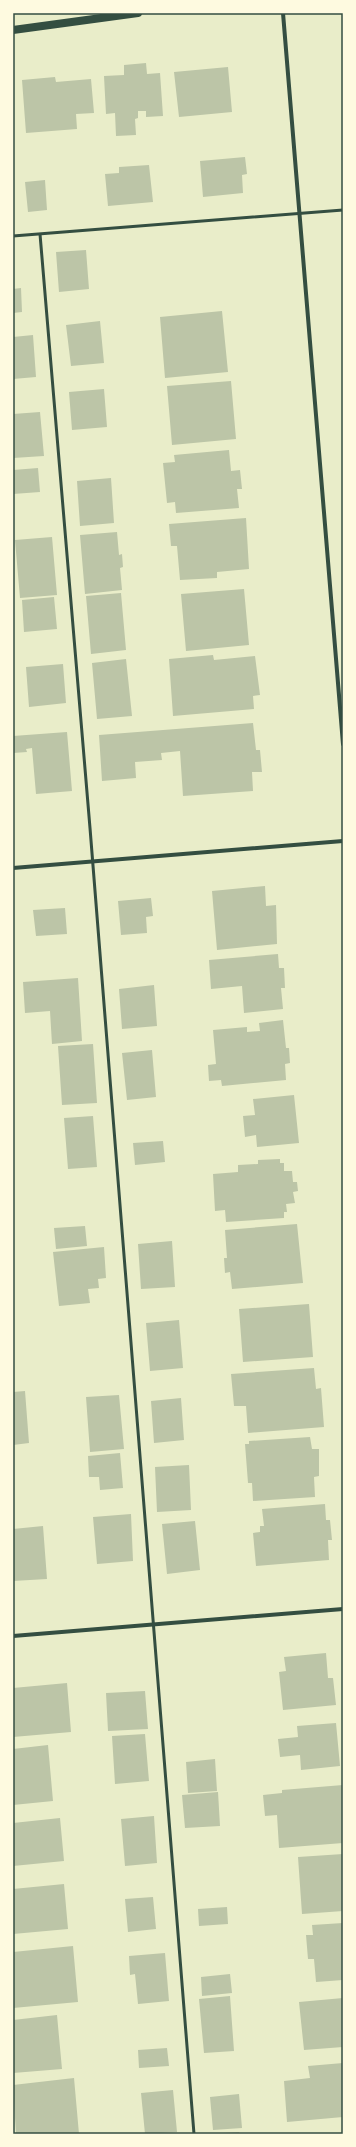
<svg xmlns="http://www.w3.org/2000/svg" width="356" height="2147" viewBox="0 0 356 2147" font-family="Lato,sans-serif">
<rect width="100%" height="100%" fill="#e9edc9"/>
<path fill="#bcc5a7" d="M 146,63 L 147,74 L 160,73 L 163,116 L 146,117 L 146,111 L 138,111 L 138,118 L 135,119 L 136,135 L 116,136 L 115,113 L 106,114 L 104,76 L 124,75 L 124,65 Z
M 228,67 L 232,112 L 179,117 L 174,72 Z
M 55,77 L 56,82 L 91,79 L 94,113 L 76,114 L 77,129 L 26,133 L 22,80 Z
M 245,157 L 247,174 L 242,175 L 243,193 L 203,197 L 200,161 Z
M 149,165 L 153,202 L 108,206 L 105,174 L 119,173 L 119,167 Z
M 45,180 L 47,210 L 28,212 L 25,182 Z
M 86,250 L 89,289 L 59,292 L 56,252 Z
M 21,288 L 22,312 L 13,313 L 13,289 Z
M 222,311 L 228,372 L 165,378 L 160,317 Z
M 100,321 L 104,363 L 71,366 L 66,325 Z
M 33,335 L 36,377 L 13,379 L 13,337 Z
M 231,381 L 236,439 L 172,445 L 167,386 Z
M 104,389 L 107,427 L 72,430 L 69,392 Z
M 40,412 L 44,456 L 13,458 L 13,414 Z
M 229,450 L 231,471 L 240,470 L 242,489 L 237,489 L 239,508 L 176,513 L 175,502 L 167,503 L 163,463 L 175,462 L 174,455 Z
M 38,468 L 40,492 L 13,494 L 13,470 Z
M 111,478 L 114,523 L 80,526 L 77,481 Z
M 246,518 L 249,569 L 217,572 L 217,578 L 180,580 L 177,546 L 171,546 L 169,524 Z
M 117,532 L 119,555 L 122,554 L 123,567 L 120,568 L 122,590 L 85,594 L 80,535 Z
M 52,537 L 57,595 L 20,598 L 15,540 Z
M 244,589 L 249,645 L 186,651 L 181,594 Z
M 121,593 L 126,650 L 91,654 L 86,596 Z
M 54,597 L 57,629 L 24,632 L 22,600 Z
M 213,655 L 214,660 L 255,656 L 260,695 L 253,696 L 254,709 L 173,716 L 169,659 Z
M 126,659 L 132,716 L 97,719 L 92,663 Z
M 63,664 L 66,703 L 29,707 L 26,667 Z
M 253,723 L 256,750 L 260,750 L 262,772 L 252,772 L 253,791 L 183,796 L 180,751 L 161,753 L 162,760 L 135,762 L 136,778 L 102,781 L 99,735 Z
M 67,732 L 72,791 L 36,794 L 32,748 L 26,749 L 27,752 L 13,753 L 13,736 Z
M 265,886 L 266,906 L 276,905 L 277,944 L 217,950 L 212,891 Z
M 151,898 L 153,916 L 146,917 L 147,933 L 121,935 L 118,901 Z
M 65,908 L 67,934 L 36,936 L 33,910 Z
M 278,954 L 279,968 L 284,968 L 285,988 L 281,988 L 283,1009 L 244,1013 L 242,986 L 211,989 L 209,960 Z
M 78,978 L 82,1041 L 52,1044 L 50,1011 L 25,1013 L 23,982 Z
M 154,985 L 157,1026 L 122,1029 L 119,989 Z
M 283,1020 L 286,1048 L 289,1048 L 290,1063 L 285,1064 L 286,1080 L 222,1086 L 221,1080 L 209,1081 L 208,1065 L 216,1064 L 213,1030 L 247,1027 L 247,1032 L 260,1031 L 259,1023 Z
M 93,1044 L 97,1103 L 62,1105 L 58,1046 Z
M 152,1050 L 156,1097 L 127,1100 L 122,1053 Z
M 294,1095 L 299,1143 L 257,1147 L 256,1135 L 245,1137 L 243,1116 L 255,1115 L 253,1099 Z
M 93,1116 L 97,1167 L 68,1169 L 64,1118 Z
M 163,1141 L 165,1162 L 135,1165 L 133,1143 Z
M 280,1159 L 280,1163 L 284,1163 L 284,1171 L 292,1171 L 293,1182 L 297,1182 L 298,1191 L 293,1192 L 295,1203 L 286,1204 L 287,1212 L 284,1212 L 284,1218 L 226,1222 L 225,1210 L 215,1211 L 213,1174 L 238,1172 L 238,1165 L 258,1164 L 258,1160 Z
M 297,1224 L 303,1283 L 232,1289 L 230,1272 L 225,1273 L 224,1258 L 227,1258 L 225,1230 Z
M 85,1226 L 87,1246 L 56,1249 L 54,1228 Z
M 172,1241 L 175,1287 L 141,1289 L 138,1244 Z
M 104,1247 L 106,1278 L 98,1279 L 99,1288 L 88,1289 L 90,1303 L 59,1306 L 53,1252 Z
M 309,1304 L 313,1357 L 243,1362 L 239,1309 Z
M 179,1320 L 183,1368 L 150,1371 L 146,1323 Z
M 314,1368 L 316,1389 L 321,1388 L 324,1427 L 248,1433 L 246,1406 L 234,1406 L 231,1374 Z
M 25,1391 L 29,1443 L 13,1445 L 13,1392 Z
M 119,1395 L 124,1449 L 90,1452 L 86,1397 Z
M 181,1398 L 184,1440 L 154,1443 L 151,1401 Z
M 310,1437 L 312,1449 L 319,1449 L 319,1476 L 314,1477 L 315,1497 L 253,1501 L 252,1483 L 248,1483 L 245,1444 L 249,1444 L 249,1441 Z
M 120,1453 L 123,1488 L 100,1490 L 99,1477 L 89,1477 L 88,1456 Z
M 189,1465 L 191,1510 L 157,1512 L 155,1467 Z
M 325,1504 L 326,1520 L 330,1520 L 332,1540 L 328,1540 L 329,1560 L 256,1566 L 253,1533 L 260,1532 L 260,1526 L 264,1526 L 262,1509 Z
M 131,1514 L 133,1561 L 97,1564 L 93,1517 Z
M 195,1521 L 200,1570 L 167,1574 L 162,1524 Z
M 43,1526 L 47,1579 L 13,1581 L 13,1529 Z
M 326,1653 L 328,1678 L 333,1678 L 336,1705 L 283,1710 L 279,1672 L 286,1671 L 284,1657 Z
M 67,1683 L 71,1732 L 13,1737 L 13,1688 Z
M 145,1691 L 148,1729 L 108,1731 L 106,1693 Z
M 336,1723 L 340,1766 L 301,1770 L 300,1755 L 280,1757 L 278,1739 L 298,1737 L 297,1726 Z
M 145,1734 L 149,1781 L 115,1784 L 112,1736 Z
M 48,1745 L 53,1801 L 13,1805 L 13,1749 Z
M 215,1759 L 217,1791 L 188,1793 L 186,1762 Z
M 343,1785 L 343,1843 L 279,1848 L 277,1815 L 265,1816 L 263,1795 L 282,1793 L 282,1790 Z
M 218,1792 L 220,1826 L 185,1828 L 182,1795 Z
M 154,1816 L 157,1863 L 125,1866 L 121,1819 Z
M 60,1818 L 64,1861 L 13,1866 L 13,1823 Z
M 343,1854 L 343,1911 L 302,1914 L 298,1857 Z
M 64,1884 L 68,1929 L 13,1934 L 13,1889 Z
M 153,1897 L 156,1929 L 128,1932 L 125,1899 Z
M 227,1907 L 228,1924 L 199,1926 L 198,1909 Z
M 343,1923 L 343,1980 L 316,1982 L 314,1959 L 308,1959 L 306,1935 L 313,1935 L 312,1925 Z
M 73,1946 L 78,2002 L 13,2008 L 13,1952 Z
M 165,1953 L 169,2001 L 138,2004 L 135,1974 L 130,1975 L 129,1956 Z
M 230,1974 L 232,1993 L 202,1996 L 201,1977 Z
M 230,1996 L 234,2051 L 204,2053 L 199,1999 Z
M 343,1998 L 343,2047 L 304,2050 L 299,2002 Z
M 57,2015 L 62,2069 L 13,2073 L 13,2020 Z
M 167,2048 L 169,2066 L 139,2068 L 138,2050 Z
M 343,2063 L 343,2117 L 287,2122 L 284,2081 L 310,2078 L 308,2066 Z
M 74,2078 L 79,2134 L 16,2134 L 13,2085 Z
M 173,2090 L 177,2132 L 145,2134 L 141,2093 Z
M 239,2094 L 242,2128 L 213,2130 L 210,2097 Z
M 239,2132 L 240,2134 L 224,2134 L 224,2133 Z"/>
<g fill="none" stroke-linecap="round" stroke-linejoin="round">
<path stroke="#344e41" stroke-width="3" d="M 40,234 L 90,828 L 194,2134
M 13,236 L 343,210"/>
<path stroke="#344e41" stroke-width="4" d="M 283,13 L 343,744
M 13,868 L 343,841
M 13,1636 L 343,1609"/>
<path stroke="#344e41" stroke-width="8" d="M 13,30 L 138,13"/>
</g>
<rect width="356" height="2147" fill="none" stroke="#fefae0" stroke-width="28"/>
<rect x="14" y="14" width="328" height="2119" fill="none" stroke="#344e41" stroke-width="1.5"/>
</svg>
